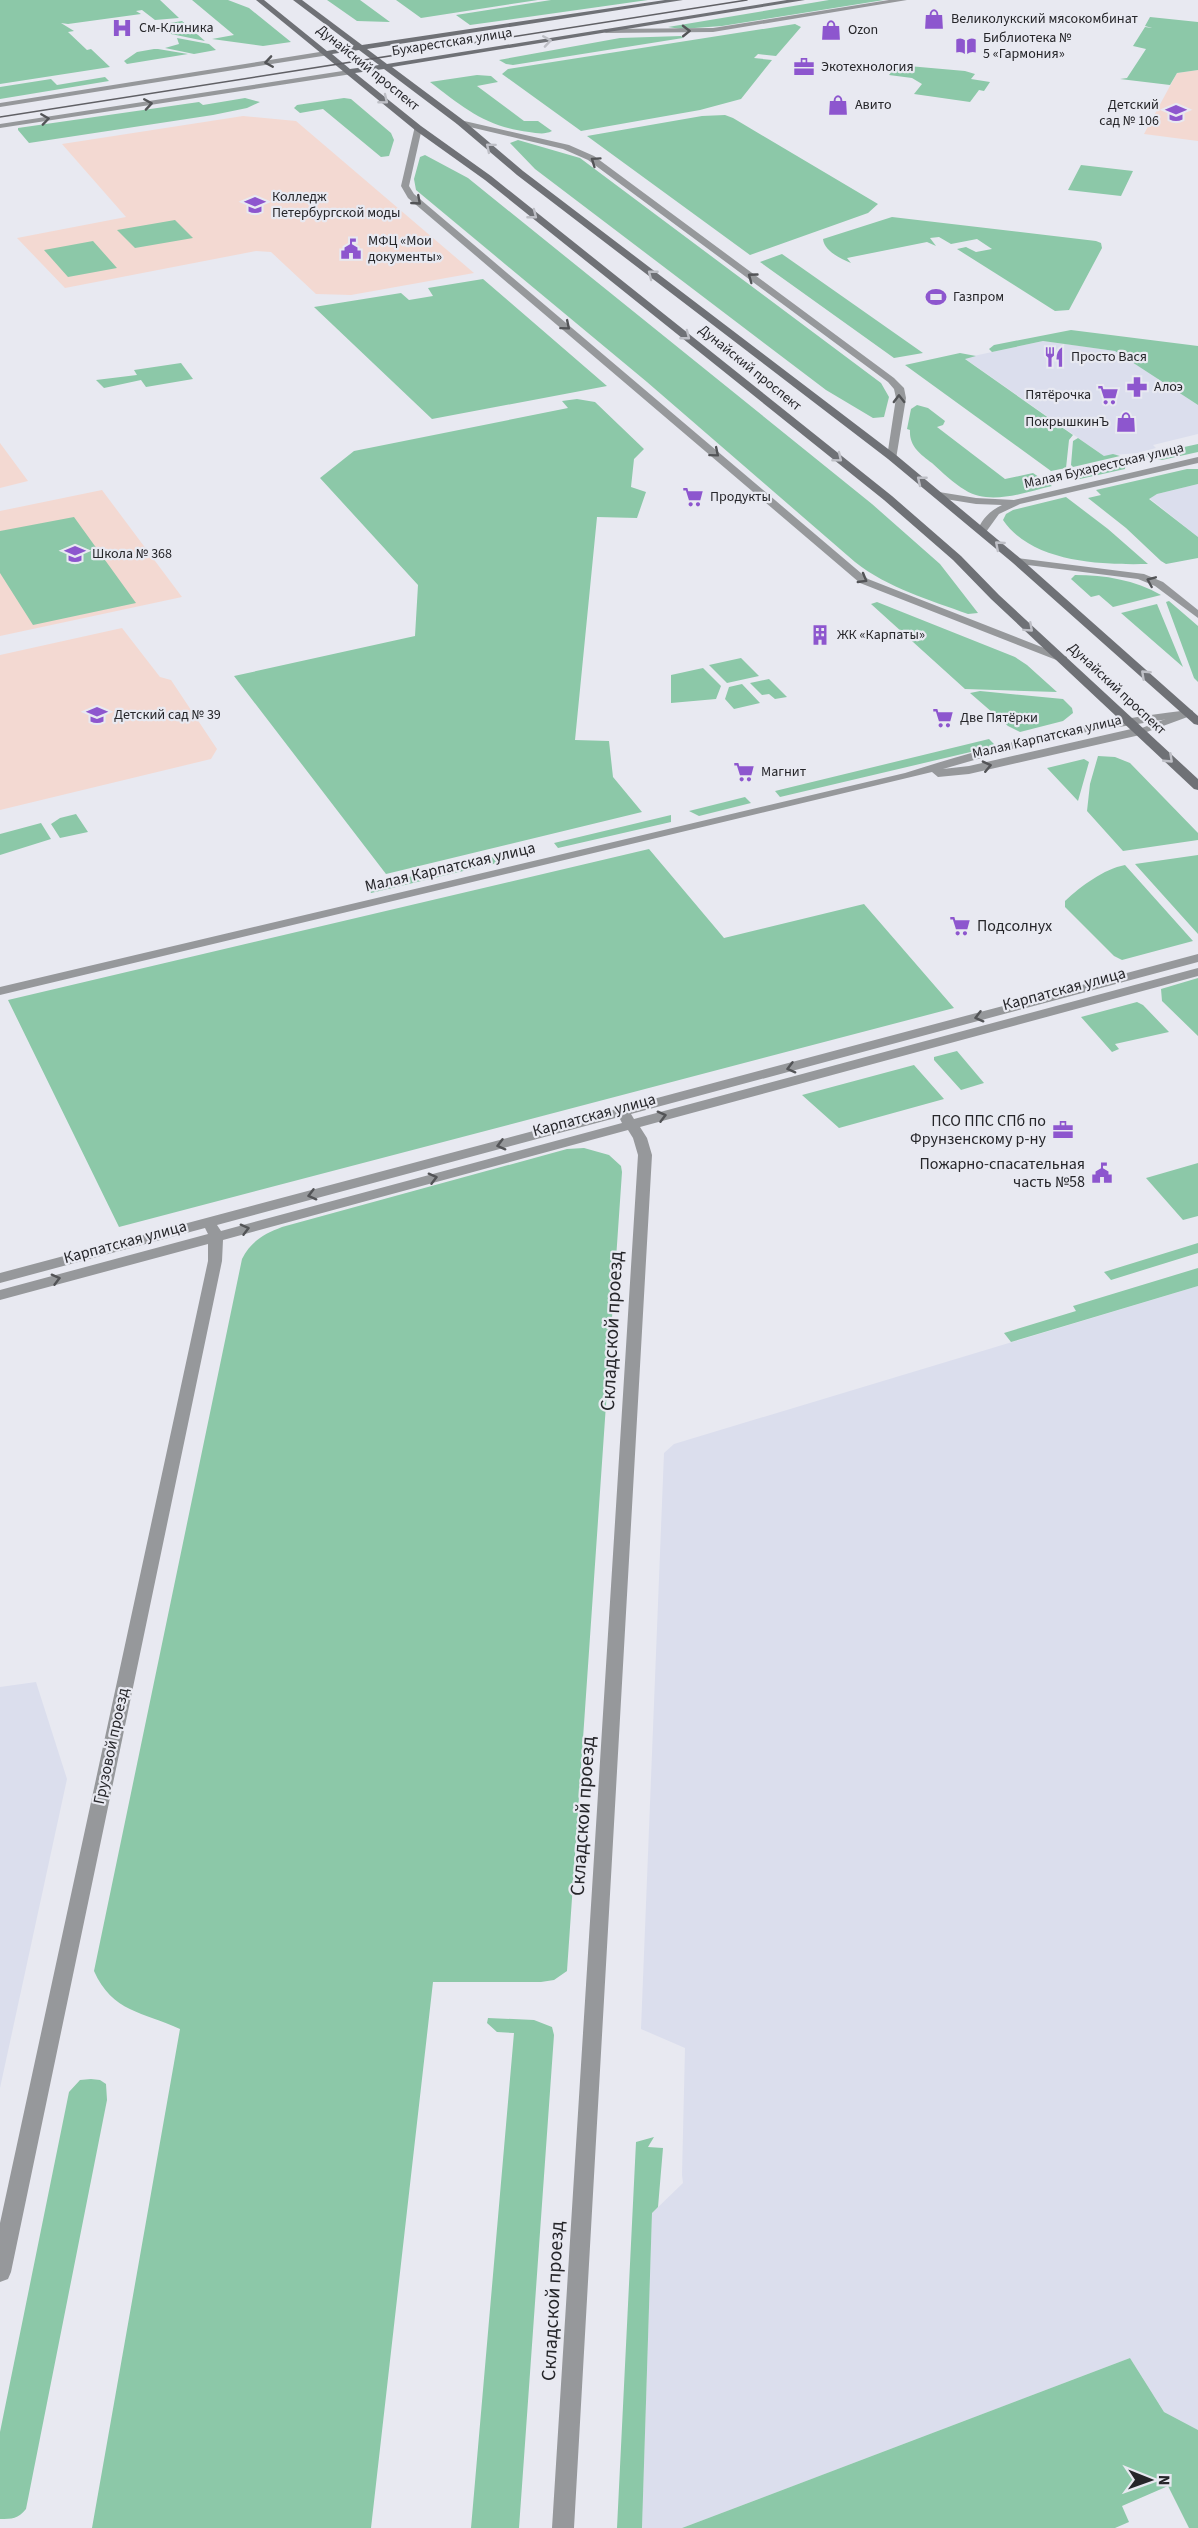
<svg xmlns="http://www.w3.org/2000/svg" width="1198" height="2528" viewBox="0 0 1198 2528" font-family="'Source Sans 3',sans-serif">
<rect width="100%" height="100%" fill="#e8e9f1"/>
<path fill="#dbdeed" d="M 1043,341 L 1116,351 L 1198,405 L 1198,434 L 1153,445 L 1156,448 L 1137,453 L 1104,456 L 964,358 Z
M 1198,484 L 1198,537 L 1149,498 L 1157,494 Z
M 1198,1286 L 1198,2430 L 1164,2412 L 1130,2358 L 682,2528 L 642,2528 L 652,2213 L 683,2183 L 682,2175 L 685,2048 L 641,2029 L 664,1453 L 674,1444 Z
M 36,1682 L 67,1779 L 0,2088 L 0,1687 Z"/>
<path fill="#f3d9d2" d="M 1198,70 L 1198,141 L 1144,134 L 1177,73 Z
M 243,116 L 296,121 L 474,273 L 351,295 L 316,294 L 271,252 L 256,251 L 65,288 L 17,238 L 126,217 L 62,144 Z
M 0,443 L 28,481 L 0,488 Z
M 102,490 L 182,597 L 0,636 L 0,511 Z
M 122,628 L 160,677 L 171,680 L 217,749 L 211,759 L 0,810 L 0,655 Z"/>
<path fill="#8cc8a8" d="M 0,0 L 160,0 L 179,18 L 155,20 L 142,10 L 136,11 L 141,14 L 68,24 L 61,23 L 74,31 L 68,32 L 87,50 L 91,49 L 110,67 L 0,84 Z
M 192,0 L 228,0 L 249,8 L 291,42 L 263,46 L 212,39 L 234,35 Z
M 327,0 L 360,0 L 390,22 L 357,21 Z
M 396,0 L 538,0 L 421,18 Z
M 551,0 L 648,0 L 470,25 L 456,15 Z
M 829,0 L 884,0 L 722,26 L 681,29 L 668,27 Z
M 1150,17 L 1198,22 L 1198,70 L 1177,73 L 1170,85 L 1120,79 L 1127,78 L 1146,49 L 1133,46 L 1145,27 L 1152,28 L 1145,26 Z
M 182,21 L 205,41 L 171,34 L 164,24 Z
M 795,24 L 801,27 L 776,56 L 758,54 L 754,58 L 772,60 L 741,99 L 700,110 L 581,131 L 502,74 L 508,69 Z
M 681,36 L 683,38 L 513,65 L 506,64 L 499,60 L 620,38 Z
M 177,38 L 209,44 L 216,50 L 194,54 L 165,48 L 179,44 Z
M 154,49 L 158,49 L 188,54 L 127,64 L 124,61 L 137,52 Z
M 897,65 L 965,71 L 975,74 L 971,79 L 990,82 L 984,91 L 979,90 L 970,102 L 914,94 L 922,84 L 912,78 L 889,75 Z
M 477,75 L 491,76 L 498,82 L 477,86 L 524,121 L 538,121 L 552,131 C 544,135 537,133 529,132 C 486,127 464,108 430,82 Z
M 105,77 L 109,81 L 0,99 L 0,87 L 51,79 L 57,85 Z
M 245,98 L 260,102 L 247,108 L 213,115 L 29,143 L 18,130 L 18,128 L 199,102 L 203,105 Z
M 344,98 L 351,99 L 391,133 L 394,140 L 389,156 L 381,157 L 323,109 L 300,113 L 294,108 L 297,105 Z
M 725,115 L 733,118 L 878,204 L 868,213 L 750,255 L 587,136 L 702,116 Z
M 518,140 L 580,158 L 881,383 L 889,397 L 884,417 L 873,418 L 826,390 L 535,169 L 510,143 Z
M 425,155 L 468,178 L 872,504 L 940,564 L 978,613 L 968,614 C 930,600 888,588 855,562 L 647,382 L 416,190 L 414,179 L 420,157 Z
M 1081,165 L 1133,171 L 1121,196 L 1068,190 Z
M 892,217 L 1096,241 L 1101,243 L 1102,248 L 1069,310 L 1055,311 L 957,249 L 966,247 L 976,252 L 992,249 L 977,239 L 951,244 L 939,237 L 930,238 L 936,246 L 927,242 L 847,258 L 851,263 C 841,259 824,251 823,239 Z
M 175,220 L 193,238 L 135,248 L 117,230 Z
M 93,241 L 117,268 L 68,277 L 44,250 Z
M 782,254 L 923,353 L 894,358 L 760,262 Z
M 483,279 L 607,386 L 432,419 L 314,307 L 401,293 L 409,300 L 433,296 L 428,288 Z
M 1071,330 L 1198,346 L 1198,405 L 1115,351 L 1043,341 L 992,352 L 989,349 L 994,345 Z
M 960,353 L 976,356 L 965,359 L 1073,435 L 1069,440 L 1066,468 L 1051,471 L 905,365 Z
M 181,363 L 193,379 L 146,387 L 141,380 L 104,388 L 96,380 L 137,375 L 134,370 Z
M 577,399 L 595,402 L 644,449 L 634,459 L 631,487 L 646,492 L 637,518 L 597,517 L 575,740 L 609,741 L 613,777 L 642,812 L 386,874 L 234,676 L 415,636 L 418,585 L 320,478 L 354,451 L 568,408 L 562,401 Z
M 917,405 L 928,408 L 945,421 L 943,425 L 937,427 L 1005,479 L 1033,473 L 1052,486 C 1026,492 990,506 965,490 C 953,483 942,472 932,463 C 920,454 909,446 910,430 L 907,429 L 911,409 Z
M 1078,438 L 1104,456 L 1113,454 L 1120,456 L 1073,467 L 1071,465 L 1073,441 Z
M 1198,444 L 1198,452 L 1162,460 L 1143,456 Z
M 1126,460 L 1125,469 L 1080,479 L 1071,473 Z
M 1187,469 L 1198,469 L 1198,484 L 1157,494 L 1149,499 L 1198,537 L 1198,558 L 1166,564 L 1161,561 L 1126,528 L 1088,498 L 1101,495 L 1096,490 Z
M 1066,497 L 1108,529 L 1148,564 C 1102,565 1032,563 1003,520 L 1006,514 L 1013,510 Z
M 74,517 L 136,603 L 33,625 L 0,573 L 0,531 Z
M 1075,575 C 1105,575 1135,580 1161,595 L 1113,607 L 1099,595 L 1091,597 L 1071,579 Z
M 1169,601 L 1198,626 L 1198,682 L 1194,678 L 1166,602 Z
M 877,602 L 1015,657 L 1027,665 L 1057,692 L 965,689 L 871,604 Z
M 1157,604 L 1183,667 L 1121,613 Z
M 741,658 L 759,676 L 727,683 L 709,665 Z
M 703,668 L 721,686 L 716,699 L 671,703 L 671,675 Z
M 769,679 L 787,697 L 775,699 L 769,694 L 762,695 L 750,683 Z
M 742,684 L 760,703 L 734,709 L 725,699 L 729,687 Z
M 980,691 L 1063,699 L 1072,708 L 1073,713 L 1063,721 L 1020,732 L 1008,726 L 970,693 Z
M 989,739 L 996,746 L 780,797 L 775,791 Z
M 1098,756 L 1115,757 L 1130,763 L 1198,833 L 1198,840 L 1123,851 L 1087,811 L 1090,784 Z
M 1084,759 L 1089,762 L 1078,801 L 1047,768 Z
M 745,797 L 751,803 L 699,816 L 689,811 Z
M 76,814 L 88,832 L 60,838 L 51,824 L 60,818 Z
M 671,815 L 671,822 L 558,848 L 554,843 Z
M 41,823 L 51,839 L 0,855 L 0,834 Z
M 649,849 L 724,938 L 864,904 L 954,1008 L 119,1227 L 8,1000 Z
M 1198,855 L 1198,934 L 1135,864 Z
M 492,857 L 497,863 L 371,893 L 367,887 Z
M 1125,865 L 1193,941 L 1122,960 L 1114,956 L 1065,907 L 1065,901 C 1081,886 1104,869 1125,865 Z
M 1198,978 L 1198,1036 L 1162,1001 L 1161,989 Z
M 1137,1002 L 1143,1005 L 1169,1032 L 1115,1044 L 1119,1049 L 1112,1052 L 1081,1017 Z
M 957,1051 L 984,1083 L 961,1090 L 934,1060 L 934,1057 Z
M 914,1065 L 944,1099 L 839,1128 L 802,1095 Z
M 584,1148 L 609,1155 L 621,1166 L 622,1172 L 567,1971 L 554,1980 L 541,1982 L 433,1982 L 371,2528 L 92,2528 L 180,2029 C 143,2012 112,2012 94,1971 L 242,1259 C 251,1241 264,1234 282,1227 L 567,1149 Z
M 1198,1163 L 1198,1216 L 1183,1220 L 1146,1178 Z
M 1198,1243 L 1198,1253 L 1111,1280 L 1104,1272 Z
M 1198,1268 L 1198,1286 L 1011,1342 L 1004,1333 L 1076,1311 L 1073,1306 Z
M 488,2018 L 534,2020 L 552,2027 L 554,2035 L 519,2528 L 471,2528 L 514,2033 L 497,2032 L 487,2023 Z
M 91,2079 L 100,2080 L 106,2084 L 107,2100 L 26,2509 C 18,2519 12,2519 0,2519 L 0,2432 L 69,2092 L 80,2080 Z
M 654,2137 L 648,2147 L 663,2148 L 658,2207 L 652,2213 L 642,2528 L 617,2528 L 636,2142 Z
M 1130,2358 L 1164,2412 L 1198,2430 L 1198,2528 L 1189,2528 L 1168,2486 L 1122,2506 L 1129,2522 L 1115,2528 L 682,2528 Z"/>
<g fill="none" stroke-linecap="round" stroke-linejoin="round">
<path fill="#96989b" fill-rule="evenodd" d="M 889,0 L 907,0 L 713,32 L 606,33 L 602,31 L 606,29 L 713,28 Z
M 460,120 L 569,145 L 594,156 L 894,378 L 904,388 L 906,398 L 896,459 L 887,457 L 896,398 L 894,389 L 888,382 L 588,160 L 563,149 L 457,124 L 456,122 Z
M 415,126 L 422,128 L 409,186 L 414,194 L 868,579 L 1067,657 L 1067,661 L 1059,661 L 860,583 L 408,198 L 401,186 Z
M 1198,457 L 1198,463 L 1020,504 L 999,514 L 986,532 L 978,532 C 979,521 991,510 1002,505 L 976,504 L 939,498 L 934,495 L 939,492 L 976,498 L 1014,500 Z
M 1017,558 L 1144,574 L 1163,582 L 1198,610 L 1198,618 L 1155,586 L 1138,579 L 1013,563 L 1013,559 Z
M 1189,710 L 1193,711 L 1193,715 L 1082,733 L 1016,748 L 943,769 L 969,766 L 1140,727 L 1144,729 L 1146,731 L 1140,735 L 969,774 L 938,777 L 932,772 L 0,995 L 0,987 L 905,773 C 998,743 1092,721 1189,710 Z
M 1198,954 L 1198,962 L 631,1114 L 634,1119 L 1198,968 L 1198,976 L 640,1127 L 647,1138 L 652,1155 L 574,2528 L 552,2528 L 638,1155 L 633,1138 L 628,1130 L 223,1240 L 222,1261 L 11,2272 L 8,2279 L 0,2282 L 0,2223 L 208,1261 L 208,1244 L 0,1300 L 0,1290 L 208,1234 L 205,1228 L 0,1283 L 0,1273 ZM 619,1117 L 622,1123 L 221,1231 L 217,1225 Z"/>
<path fill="#96989b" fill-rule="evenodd" d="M 326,51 L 329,51 L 329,55 L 0,107 L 0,103 Z
M 349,70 L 353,72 L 352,74 L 0,128 L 0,124 Z
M 1189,710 L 1193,711 L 1193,715 L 1144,733 L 1140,735 L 1134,731 Z"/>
<path fill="#6f7176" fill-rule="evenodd" d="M 256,0 L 264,0 L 327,51 L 354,46 L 293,0 L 302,0 L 362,45 L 665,0 L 683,0 L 367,49 L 387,64 L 787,0 L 805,0 L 392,67 L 463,120 L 523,171 L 896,455 L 1021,559 L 1198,716 L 1198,725 L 1194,724 L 1013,563 L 888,459 L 517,175 L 457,124 L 384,69 L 355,73 L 421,126 L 491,176 L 892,496 L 961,556 L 999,595 L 1198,779 L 1198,790 L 1194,789 L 991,599 L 953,560 L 884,500 L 485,180 L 415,130 ZM 359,50 L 379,65 L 350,69 L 332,54 Z"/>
<path stroke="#606065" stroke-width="1.5" d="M 0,117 L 747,0"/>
</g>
<defs><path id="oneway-chevron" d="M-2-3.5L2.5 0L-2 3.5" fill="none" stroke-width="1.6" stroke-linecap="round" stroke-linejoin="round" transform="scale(1.5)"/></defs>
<g stroke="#535457">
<use href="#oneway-chevron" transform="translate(686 31) rotate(-1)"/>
<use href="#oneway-chevron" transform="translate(269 62) rotate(171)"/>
<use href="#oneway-chevron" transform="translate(148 104) rotate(-9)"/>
<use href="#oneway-chevron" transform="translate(45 119) rotate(-8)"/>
<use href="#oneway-chevron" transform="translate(595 161) rotate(-145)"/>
<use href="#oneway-chevron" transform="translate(417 201) rotate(41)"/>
<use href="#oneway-chevron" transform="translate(752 277) rotate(-144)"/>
<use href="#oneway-chevron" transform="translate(566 326) rotate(40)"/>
<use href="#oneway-chevron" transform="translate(899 399) rotate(-91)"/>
<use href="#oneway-chevron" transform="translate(715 453) rotate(40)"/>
<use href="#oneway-chevron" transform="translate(863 579) rotate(30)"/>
<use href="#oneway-chevron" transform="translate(1151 581) rotate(-157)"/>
<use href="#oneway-chevron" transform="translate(987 766) rotate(-13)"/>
<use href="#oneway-chevron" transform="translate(979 1017) rotate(165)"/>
<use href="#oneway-chevron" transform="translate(791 1068) rotate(165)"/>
<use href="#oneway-chevron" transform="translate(662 1116) rotate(-15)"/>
<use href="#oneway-chevron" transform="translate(501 1145) rotate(165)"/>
<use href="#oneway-chevron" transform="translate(433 1178) rotate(-15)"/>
<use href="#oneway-chevron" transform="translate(312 1195) rotate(165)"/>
<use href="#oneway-chevron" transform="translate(245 1229) rotate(-15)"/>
<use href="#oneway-chevron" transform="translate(56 1279) rotate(-15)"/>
</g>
<g stroke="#bebfc6">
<use href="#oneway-chevron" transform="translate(547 41) rotate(-9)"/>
<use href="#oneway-chevron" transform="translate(384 100) rotate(39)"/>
<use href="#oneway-chevron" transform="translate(490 147) rotate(-140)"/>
<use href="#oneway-chevron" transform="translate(533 215) rotate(38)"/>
<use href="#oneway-chevron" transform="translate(652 274) rotate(-142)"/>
<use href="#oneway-chevron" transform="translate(686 336) rotate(38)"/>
<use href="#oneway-chevron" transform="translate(838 458) rotate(39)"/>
<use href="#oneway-chevron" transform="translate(921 480) rotate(-141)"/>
<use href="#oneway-chevron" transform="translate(999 545) rotate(-139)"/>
<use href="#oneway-chevron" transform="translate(1029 628) rotate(42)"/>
<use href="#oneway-chevron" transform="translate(1145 674) rotate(-137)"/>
<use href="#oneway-chevron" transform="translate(1169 759) rotate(43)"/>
</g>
<defs>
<g id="shop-bare" transform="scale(1.62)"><path d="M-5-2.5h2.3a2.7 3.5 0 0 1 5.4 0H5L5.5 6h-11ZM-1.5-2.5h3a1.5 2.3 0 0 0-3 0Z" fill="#8d56ce" stroke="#e8e9f1" stroke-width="2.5" paint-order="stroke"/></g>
<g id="hospital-bare" transform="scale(1.62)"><path d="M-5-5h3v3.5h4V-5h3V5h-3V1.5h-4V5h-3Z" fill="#8d56ce" stroke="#e8e9f1" stroke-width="2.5" paint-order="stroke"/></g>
<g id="library-bare" transform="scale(1.62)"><path d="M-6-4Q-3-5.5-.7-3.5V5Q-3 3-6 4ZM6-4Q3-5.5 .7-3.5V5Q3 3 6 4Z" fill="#8d56ce" stroke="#e8e9f1" stroke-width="2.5" paint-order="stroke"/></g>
<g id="office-bare" transform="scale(1.62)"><path d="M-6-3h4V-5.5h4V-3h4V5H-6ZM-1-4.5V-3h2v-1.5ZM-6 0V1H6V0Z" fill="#8d56ce" stroke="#e8e9f1" stroke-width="2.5" paint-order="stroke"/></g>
<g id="school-bare" transform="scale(1.62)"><path d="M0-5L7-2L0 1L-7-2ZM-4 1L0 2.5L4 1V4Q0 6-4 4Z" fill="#8d56ce" stroke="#e8e9f1" stroke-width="2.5" paint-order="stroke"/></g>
<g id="university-bare" transform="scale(1.62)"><path d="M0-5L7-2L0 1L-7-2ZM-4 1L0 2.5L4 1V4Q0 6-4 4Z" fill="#8d56ce" stroke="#e8e9f1" stroke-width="2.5" paint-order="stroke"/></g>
<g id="civic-bare" transform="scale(1.62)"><path d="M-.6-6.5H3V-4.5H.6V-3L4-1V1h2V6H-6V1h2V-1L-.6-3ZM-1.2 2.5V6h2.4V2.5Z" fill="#8d56ce" stroke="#e8e9f1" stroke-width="2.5" paint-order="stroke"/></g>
<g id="stadium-bare" transform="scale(1.62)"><path d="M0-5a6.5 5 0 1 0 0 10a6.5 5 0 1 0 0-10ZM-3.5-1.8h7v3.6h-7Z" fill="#8d56ce" stroke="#e8e9f1" stroke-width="2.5" paint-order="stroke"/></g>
<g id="restaurant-bare" transform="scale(1.62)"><path d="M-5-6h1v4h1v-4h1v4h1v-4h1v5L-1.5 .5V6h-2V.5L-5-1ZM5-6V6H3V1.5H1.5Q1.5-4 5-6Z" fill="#8d56ce" stroke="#e8e9f1" stroke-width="2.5" paint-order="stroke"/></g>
<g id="pharmacy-bare" transform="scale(1.62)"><path d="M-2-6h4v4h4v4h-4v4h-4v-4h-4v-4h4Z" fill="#8d56ce" stroke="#e8e9f1" stroke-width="2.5" paint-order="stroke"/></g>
<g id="supermarket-bare" transform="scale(1.62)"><path d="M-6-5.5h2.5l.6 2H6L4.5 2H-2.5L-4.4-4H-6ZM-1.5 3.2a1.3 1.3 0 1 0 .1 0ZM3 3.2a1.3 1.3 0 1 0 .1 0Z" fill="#8d56ce" stroke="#e8e9f1" stroke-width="2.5" paint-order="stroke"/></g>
<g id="building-bare" transform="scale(1.62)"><path d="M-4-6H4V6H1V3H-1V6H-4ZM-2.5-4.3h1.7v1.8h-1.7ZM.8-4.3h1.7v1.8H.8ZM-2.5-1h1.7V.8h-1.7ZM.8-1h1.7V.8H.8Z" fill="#8d56ce" stroke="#e8e9f1" stroke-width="2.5" paint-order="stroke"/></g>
</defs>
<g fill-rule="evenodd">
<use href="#shop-bare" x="934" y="19"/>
<use href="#hospital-bare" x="122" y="28"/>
<use href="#shop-bare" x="831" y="30"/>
<use href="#library-bare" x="966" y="46"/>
<use href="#office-bare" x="804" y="67"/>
<use href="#shop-bare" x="838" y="105"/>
<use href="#school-bare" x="1176" y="113"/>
<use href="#university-bare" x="255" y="205"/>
<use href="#civic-bare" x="351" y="249"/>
<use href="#stadium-bare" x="936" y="297"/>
<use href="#restaurant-bare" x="1054" y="357"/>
<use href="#pharmacy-bare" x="1137" y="387"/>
<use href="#supermarket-bare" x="1108" y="395"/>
<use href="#shop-bare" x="1126" y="422"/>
<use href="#supermarket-bare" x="693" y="497"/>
<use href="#school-bare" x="75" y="554"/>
<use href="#building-bare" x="820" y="635"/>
<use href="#school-bare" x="97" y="715"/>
<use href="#supermarket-bare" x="943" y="718"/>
<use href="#supermarket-bare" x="744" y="772"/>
<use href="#supermarket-bare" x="960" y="926"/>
<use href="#office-bare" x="1063" y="1130"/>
<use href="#civic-bare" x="1102" y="1173"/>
</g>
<g text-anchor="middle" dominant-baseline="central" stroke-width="4.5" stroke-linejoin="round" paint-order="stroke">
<g font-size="14" fill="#26262a" stroke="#e8e9f1" text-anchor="start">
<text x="951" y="19">Великолукский мясокомбинат</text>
<text x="139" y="28">См-Клиника</text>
<text x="848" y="30">Ozon</text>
<text x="983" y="38">Библиотека №<tspan x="983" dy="16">5 «Гармония»</tspan></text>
<text x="821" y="67">Экотехнология</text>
<text x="855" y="105">Авито</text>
<text x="1159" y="105" text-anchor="end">Детский<tspan x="1159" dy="16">сад № 106</tspan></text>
<text x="272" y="197">Колледж<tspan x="272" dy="16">Петербургской моды</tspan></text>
<text x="368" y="241">МФЦ «Мои<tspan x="368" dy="16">документы»</tspan></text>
<text x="953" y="297">Газпром</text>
<text x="1071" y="357">Просто Вася</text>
<text x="1154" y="387">Алоэ</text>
<text x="1091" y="395" text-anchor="end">Пятёрочка</text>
<text x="1109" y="422" text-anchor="end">ПокрышкинЪ</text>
<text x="710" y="497">Продукты</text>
<text x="92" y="554">Школа № 368</text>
<text x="837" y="635">ЖК «Карпаты»</text>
<text x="114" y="715">Детский сад № 39</text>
<text x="960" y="718">Две Пятёрки</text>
<text x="761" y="772">Магнит</text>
</g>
<g font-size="14" fill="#26262a" stroke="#e8e9f1">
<text transform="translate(452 42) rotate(-9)">Бухарестская улица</text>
<text transform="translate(368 68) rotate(39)">Дунайский проспект</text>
<text transform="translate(750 368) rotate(39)">Дунайский проспект</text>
<text transform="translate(1104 466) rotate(-13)">Малая Бухарестская улица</text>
<text transform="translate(1117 689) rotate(43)">Дунайский проспект</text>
<text transform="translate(1047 737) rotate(-13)">Малая Карпатская улица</text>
</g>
<g font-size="16" fill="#26262a" stroke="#e8e9f1">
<text transform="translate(450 867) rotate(-13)">Малая Карпатская улица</text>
<text transform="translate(1064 989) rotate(-15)">Карпатская улица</text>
<text transform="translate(594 1115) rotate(-15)">Карпатская улица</text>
<text transform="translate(125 1242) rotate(-15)">Карпатская улица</text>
<text transform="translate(111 1746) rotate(-78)">Грузовой проезд</text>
</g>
<g font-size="16" fill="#26262a" stroke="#e8e9f1" text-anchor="end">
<text x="977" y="926" text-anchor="start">Подсолнух</text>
<text x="1046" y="1121">ПСО ППС СПб по<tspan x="1046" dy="18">Фрунзенскому р-ну</tspan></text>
<text x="1085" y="1164">Пожарно-спасательная<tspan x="1085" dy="18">часть №58</tspan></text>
</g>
<g font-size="20" fill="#26262a" stroke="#e8e9f1">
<text transform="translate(612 1331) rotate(-87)">Складской проезд</text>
<text transform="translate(583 1816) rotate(-86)">Складской проезд</text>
<text transform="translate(553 2301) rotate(-87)">Складской проезд</text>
</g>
</g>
<g transform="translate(1150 2480) rotate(91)" stroke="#e8e9f1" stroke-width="4.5" paint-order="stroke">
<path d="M0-4.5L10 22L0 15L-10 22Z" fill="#26262a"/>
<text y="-9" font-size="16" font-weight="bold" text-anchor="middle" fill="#26262a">N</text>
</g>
</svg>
